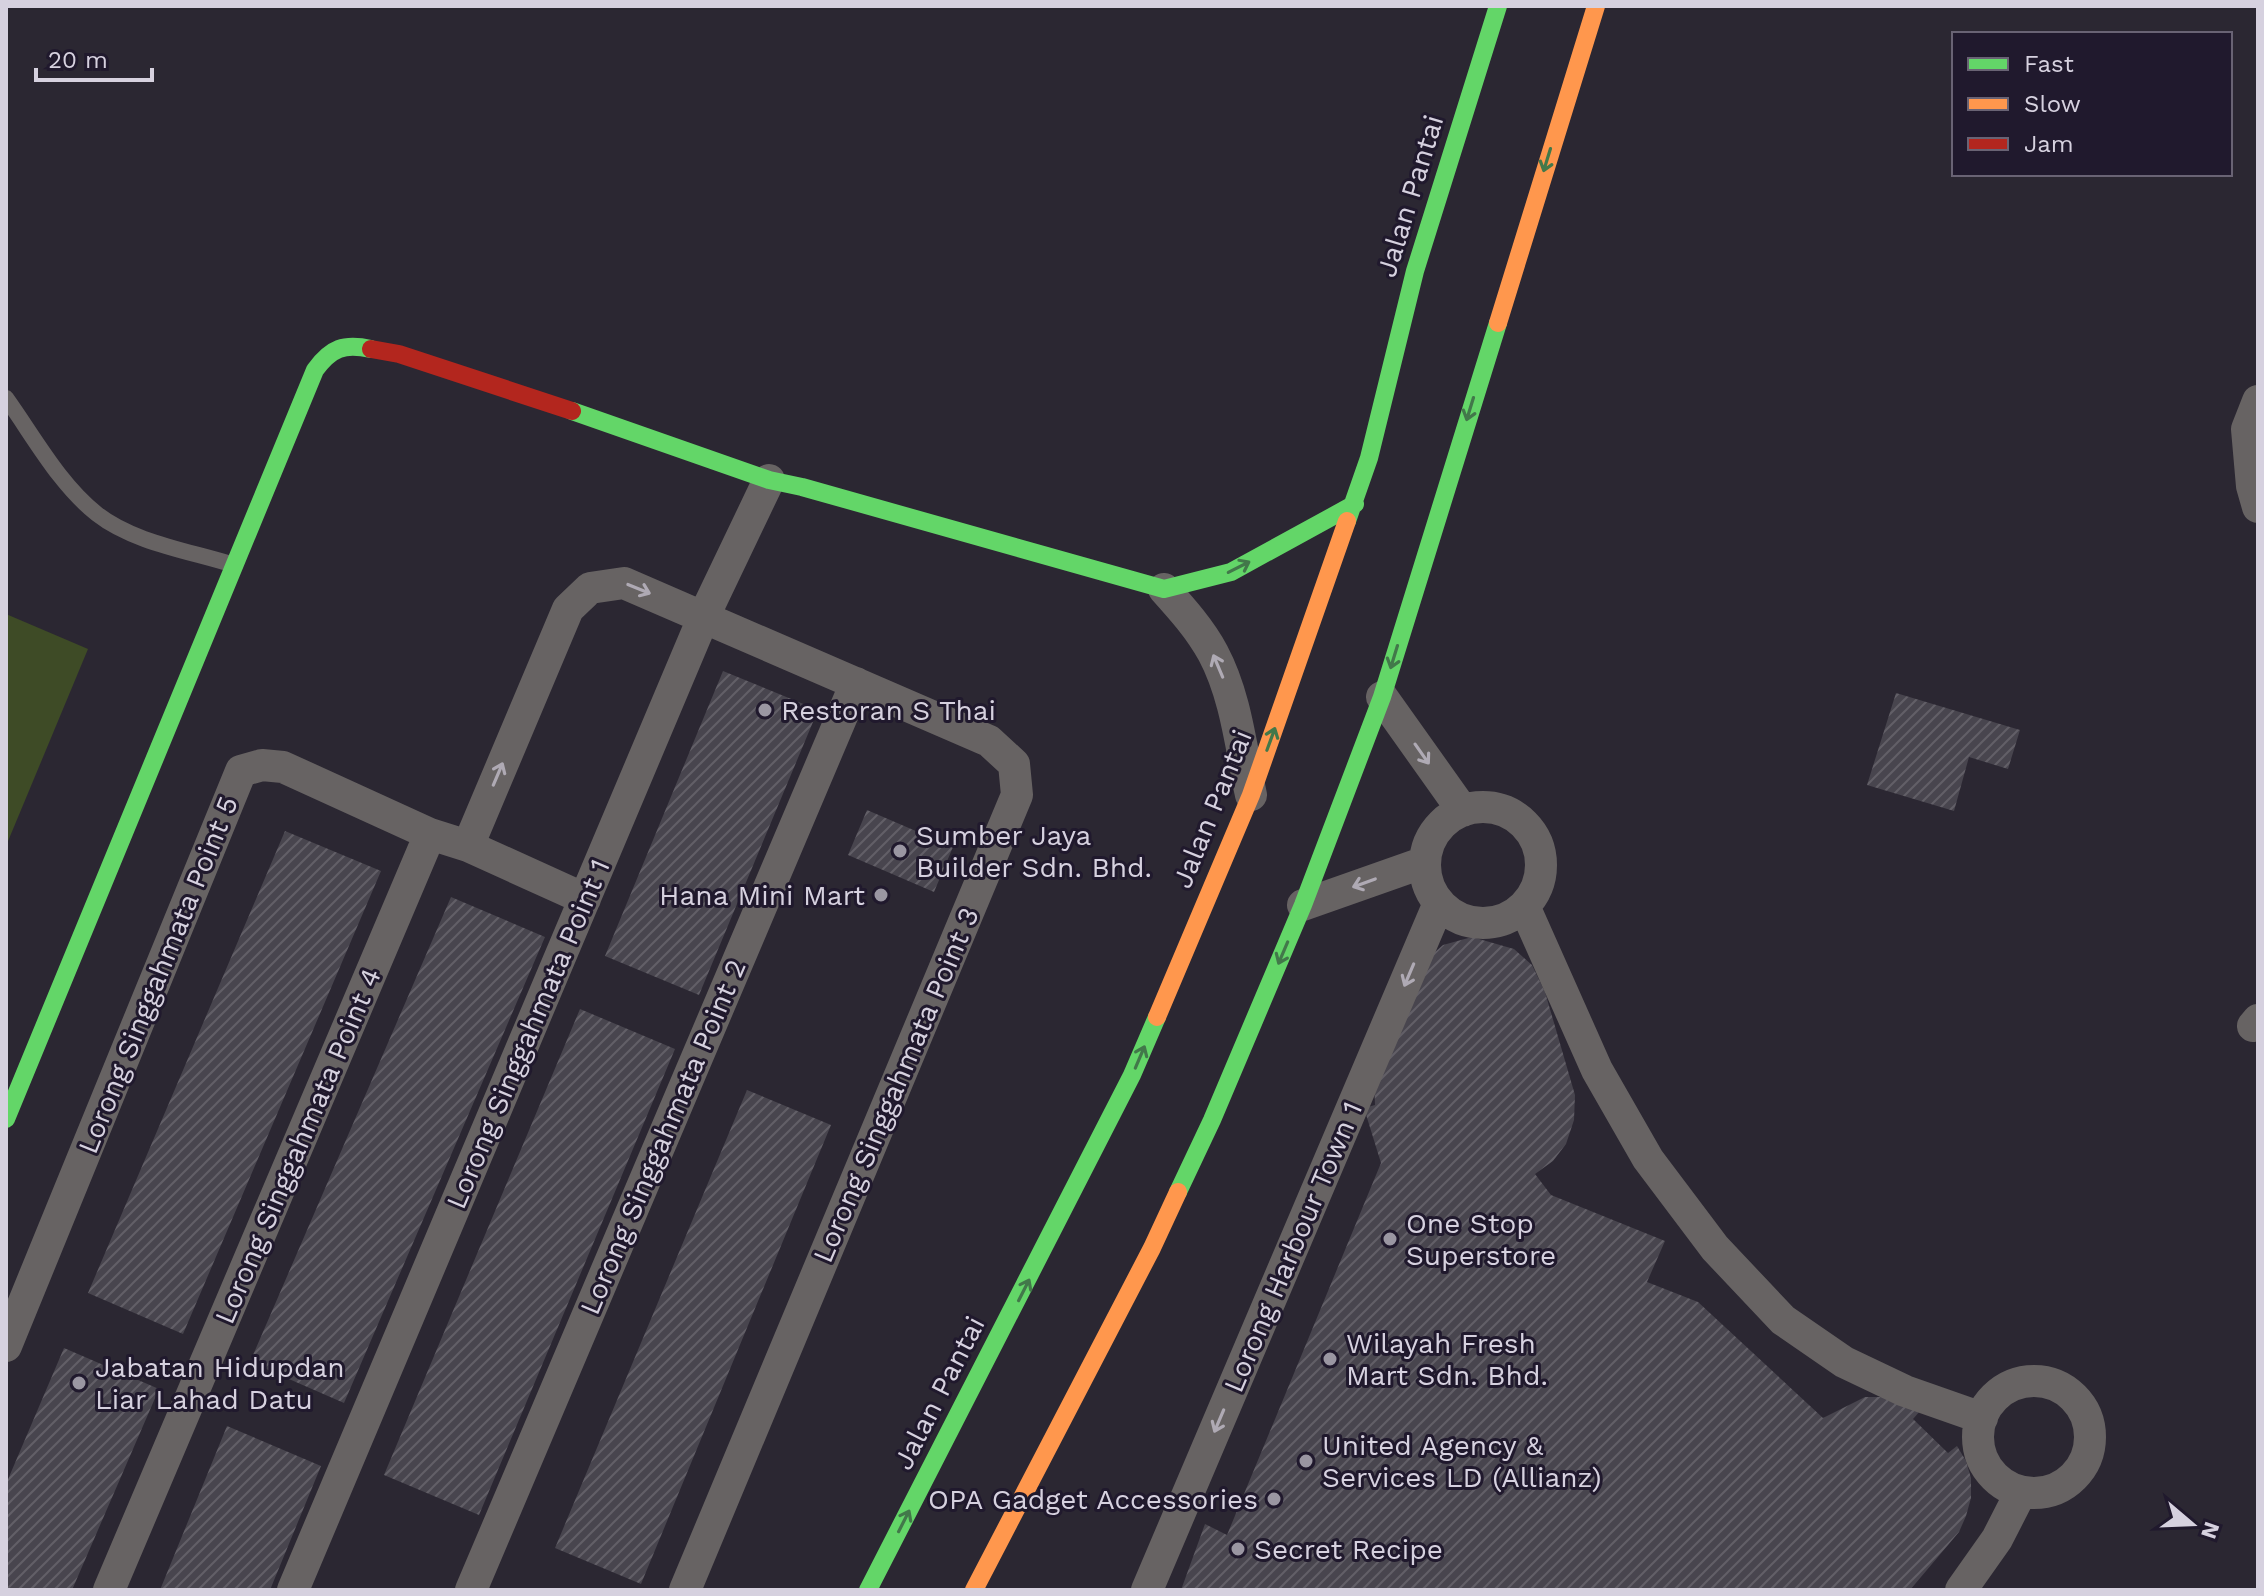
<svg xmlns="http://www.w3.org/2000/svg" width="2264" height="1596" viewBox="0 0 2264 1596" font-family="'Work Sans',sans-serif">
<defs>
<pattern id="building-hatch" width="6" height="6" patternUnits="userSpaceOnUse" patternTransform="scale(2)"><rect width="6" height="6" fill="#48454e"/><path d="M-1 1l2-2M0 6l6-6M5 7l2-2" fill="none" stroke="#625f67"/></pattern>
</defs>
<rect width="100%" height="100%" fill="#2b2732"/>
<path fill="#3e4b26" d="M 6,614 L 88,649 L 6,846 Z"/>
<path fill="url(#building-hatch)" d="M 723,671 L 818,710 L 699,995 L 605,956 Z
M 1896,693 L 2020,730 L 2008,769 L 1969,757 L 1954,811 L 1867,785 Z
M 867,810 L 953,847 L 934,892 L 848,855 Z
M 285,831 L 381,871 L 183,1334 L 88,1293 Z
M 451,897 L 545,937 L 344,1403 L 250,1362 Z
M 1472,937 L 1514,949 L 1532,965 L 1545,992 L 1575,1095 L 1574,1120 L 1566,1144 L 1553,1161 L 1535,1174 L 1551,1195 L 1665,1241 L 1647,1282 L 1698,1302 L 1823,1418 L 1865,1397 L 1883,1397 L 1920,1411 L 1913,1419 L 1948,1453 L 1957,1446 L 1966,1461 L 1971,1478 L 1971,1498 L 1966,1516 L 1959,1532 L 1910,1590 L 1181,1590 L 1205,1524 L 1227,1535 L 1381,1163 L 1364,1108 L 1375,1105 L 1374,1080 L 1426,960 L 1443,945 Z
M 580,1009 L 675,1049 L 479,1515 L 384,1475 Z
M 747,1090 L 831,1125 L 641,1584 L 555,1548 Z
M 64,1348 L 159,1389 L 72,1590 L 6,1590 L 6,1484 Z
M 227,1426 L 321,1466 L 270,1590 L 160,1590 Z"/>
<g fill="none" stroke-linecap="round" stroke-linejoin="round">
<path stroke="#676363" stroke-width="16" d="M 6,398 C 34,437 59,484 97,514 C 134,543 190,551 234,565"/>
<path stroke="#676363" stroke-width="32" d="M 2258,401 L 2247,429 L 2252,486 L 2258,507
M 1164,589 C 1182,609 1200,629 1213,653 C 1236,696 1241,748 1251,795
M 1382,697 L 1463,811
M1425 865a58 58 0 1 1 116 0a58 58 0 1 1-116 0Z
M 468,846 L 568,609 L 590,588 L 624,583 L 989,741 L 1014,764 L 1017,795 L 685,1590
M 1303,905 L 1425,862
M 1524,906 L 1597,1070 L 1648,1159 L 1715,1248 L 1783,1320 L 1844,1362 L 1905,1391 L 1982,1418
M 2253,1026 L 2258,1020
M 6,1346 L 241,771 L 262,765 L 283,767 L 430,834 L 468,846 L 585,899
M1978 1437a56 56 0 1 1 112 0a56 56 0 1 1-112 0Z
M 109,1590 L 430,834
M 293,1590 L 704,616 L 769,480
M 471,1590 L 856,683
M 1147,1590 L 1439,903
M 1961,1590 L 1997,1539 L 2021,1492"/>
<path stroke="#63d668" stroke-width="18" d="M 572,411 L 769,480 L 802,487 L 1164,589 L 1231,572 L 1355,504
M 1347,521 L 1369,458 L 1415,271 L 1498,6
M 6,1119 L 315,370 C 331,348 344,343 371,349
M 1178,1192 L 1212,1120 L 1303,905 L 1382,697 L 1498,323
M 868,1590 L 1132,1075 L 1157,1017"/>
<path stroke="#ff974d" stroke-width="18" d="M 1498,323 L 1596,6
M 1157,1017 L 1251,795 L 1347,521
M 974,1590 L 1152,1248 L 1178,1192"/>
<path stroke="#b3261e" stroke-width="18" d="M 371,349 L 399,354 L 572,411"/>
</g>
<defs><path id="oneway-shaft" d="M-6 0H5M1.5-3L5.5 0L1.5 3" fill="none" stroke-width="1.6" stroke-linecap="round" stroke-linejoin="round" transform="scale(2)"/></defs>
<g stroke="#42784a">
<use href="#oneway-shaft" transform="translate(1547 160) rotate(107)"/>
<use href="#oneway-shaft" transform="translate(1470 409) rotate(107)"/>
<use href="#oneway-shaft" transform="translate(1239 567) rotate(-27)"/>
<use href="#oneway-shaft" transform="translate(1394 657) rotate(107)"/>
<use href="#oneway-shaft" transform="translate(1271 739) rotate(-70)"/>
<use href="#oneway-shaft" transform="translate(1283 953) rotate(113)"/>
<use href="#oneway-shaft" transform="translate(1140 1057) rotate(-67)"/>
<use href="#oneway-shaft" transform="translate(1024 1290) rotate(-63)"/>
<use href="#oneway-shaft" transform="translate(904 1521) rotate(-63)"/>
</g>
<g stroke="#afaab4">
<use href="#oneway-shaft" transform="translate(639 589) rotate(22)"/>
<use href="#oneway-shaft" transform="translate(1218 666) rotate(-113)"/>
<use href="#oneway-shaft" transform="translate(1422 754) rotate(55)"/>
<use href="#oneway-shaft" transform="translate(498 774) rotate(-67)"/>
<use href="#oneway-shaft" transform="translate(1364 883) rotate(160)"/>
<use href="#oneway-shaft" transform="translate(1409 975) rotate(113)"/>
<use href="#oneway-shaft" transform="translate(1219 1421) rotate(113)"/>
</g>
<g fill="#9a96a2" stroke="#20192d" stroke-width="3">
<circle cx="765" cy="710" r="8"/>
<circle cx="900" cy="851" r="8"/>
<circle cx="881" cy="895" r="8"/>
<circle cx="1390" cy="1239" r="8"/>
<circle cx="1330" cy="1359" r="8"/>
<circle cx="79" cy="1383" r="8"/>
<circle cx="1306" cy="1461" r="8"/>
<circle cx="1274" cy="1499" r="8"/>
<circle cx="1238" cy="1549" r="8"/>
</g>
<g text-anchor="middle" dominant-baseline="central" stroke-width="6" stroke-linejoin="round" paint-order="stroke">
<g font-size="28" fill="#d6d1df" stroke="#20192d">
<text transform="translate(1410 196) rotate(-73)">Jalan Pantai</text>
<text transform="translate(1212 809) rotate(-68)">Jalan Pantai</text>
<text transform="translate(158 975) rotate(-68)">Lorong Singgahmata Point 5</text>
<text transform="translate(528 1034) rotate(-67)">Lorong Singgahmata Point 1</text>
<text transform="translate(896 1085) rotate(-67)">Lorong Singgahmata Point 3</text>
<text transform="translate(663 1137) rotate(-67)">Lorong Singgahmata Point 2</text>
<text transform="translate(298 1146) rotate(-67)">Lorong Singgahmata Point 4</text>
<text transform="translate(1293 1247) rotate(-67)">Lorong Harbour Town 1</text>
<text transform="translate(939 1393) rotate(-63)">Jalan Pantai</text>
</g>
<g font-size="28" fill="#d6d1df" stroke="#20192d" text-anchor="start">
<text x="781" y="710">Restoran S Thai</text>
<text x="916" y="835">Sumber Jaya<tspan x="916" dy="32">Builder Sdn. Bhd.</tspan></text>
<text x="865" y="895" text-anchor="end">Hana Mini Mart</text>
<text x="1406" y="1223">One Stop<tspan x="1406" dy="32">Superstore</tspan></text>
<text x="1346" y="1343">Wilayah Fresh<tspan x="1346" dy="32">Mart Sdn. Bhd.</tspan></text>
<text x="95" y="1367">Jabatan Hidupdan<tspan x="95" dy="32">Liar Lahad Datu</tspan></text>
<text x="1322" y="1445">United Agency &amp;<tspan x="1322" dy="32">Services LD (Allianz)</tspan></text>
<text x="1258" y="1499" text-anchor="end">OPA Gadget Accessories</text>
<text x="1254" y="1549">Secret Recipe</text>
</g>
</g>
<rect width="2264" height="1596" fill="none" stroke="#d6d1df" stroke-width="16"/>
<rect x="1952" y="32" width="280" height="144" fill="#20192d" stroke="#696374" stroke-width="2"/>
<rect x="1968" y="58" width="40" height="12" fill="#63d668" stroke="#696374" stroke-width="2"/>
<text x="2024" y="72" font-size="24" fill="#d6d1df">Fast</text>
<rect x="1968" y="98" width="40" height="12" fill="#ff974d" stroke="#696374" stroke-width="2"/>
<text x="2024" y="112" font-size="24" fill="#d6d1df">Slow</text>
<rect x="1968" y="138" width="40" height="12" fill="#b3261e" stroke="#696374" stroke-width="2"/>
<text x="2024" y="152" font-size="24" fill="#d6d1df">Jam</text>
<g transform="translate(2192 1524) rotate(109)" stroke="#20192d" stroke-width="6" paint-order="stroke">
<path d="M0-6L14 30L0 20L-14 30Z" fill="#d6d1df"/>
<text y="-12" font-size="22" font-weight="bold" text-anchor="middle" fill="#d6d1df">N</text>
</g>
<path d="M36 68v12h116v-12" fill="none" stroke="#d6d1df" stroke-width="4"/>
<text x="48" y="68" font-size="24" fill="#d6d1df" stroke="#20192d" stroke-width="6" paint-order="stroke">20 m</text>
</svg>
